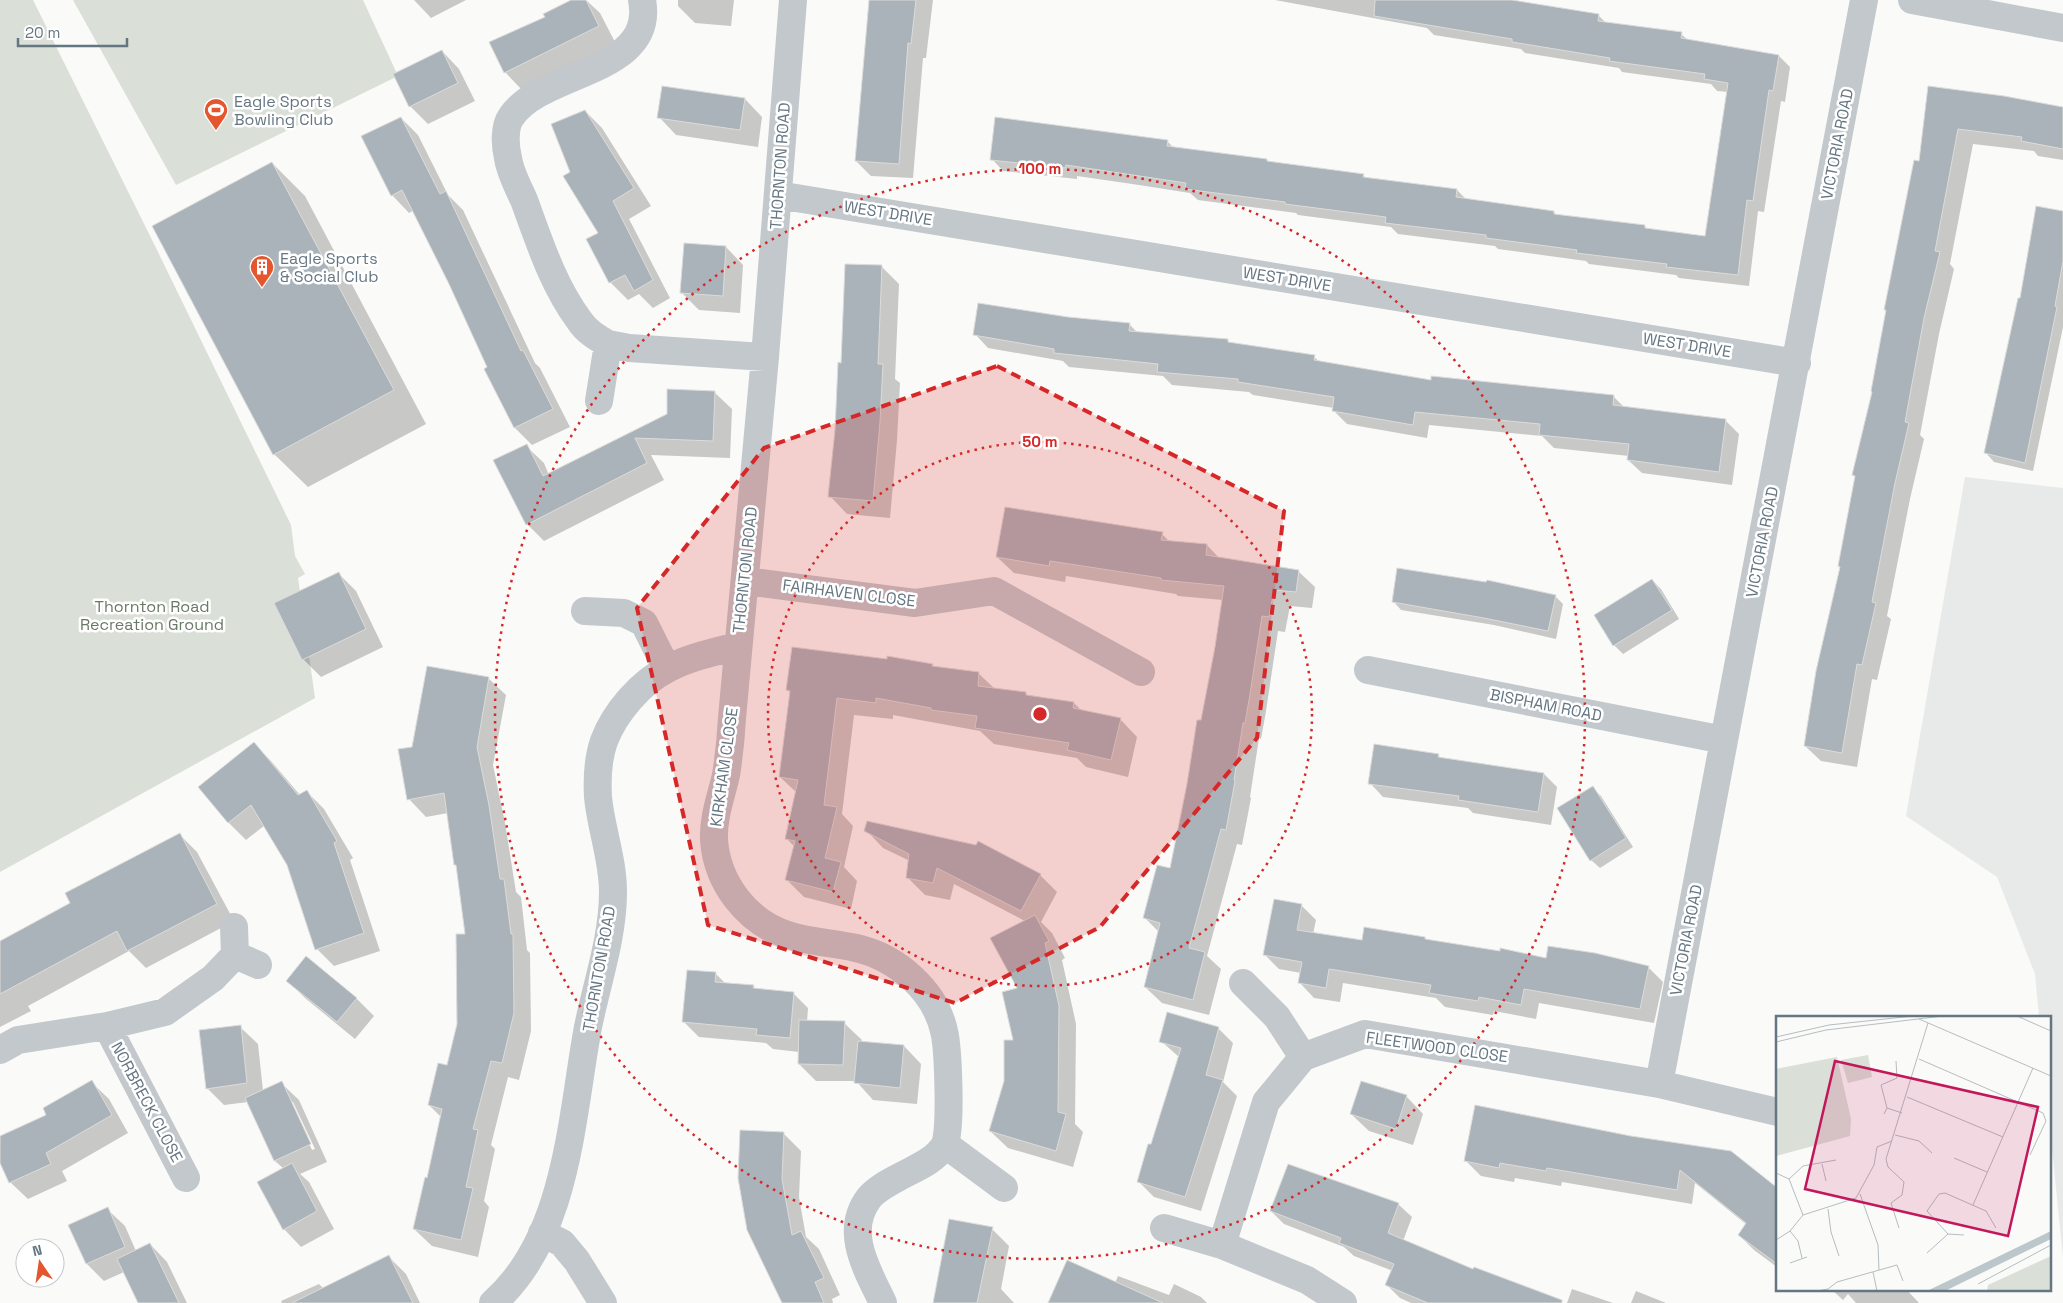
<svg xmlns="http://www.w3.org/2000/svg" width="2063" height="1303" viewBox="0 0 2063 1303" font-family="'Space Grotesk',sans-serif">
<rect width="100%" height="100%" fill="#fafaf8"/>
<path fill="#e8e9e9" d="M 1965,477 L 2063,488 L 2063,1258 L 2049,1118 L 2049,1017 L 2039,1017 L 2035,974 L 1997,877 L 1906,816 Z"/>
<path fill="#dadfd7" d="M 0,0 L 33,0 L 157,250 L 291,525 L 295,556 L 305,574 L 298,578 L 315,698 L 0,872 Z
M 73,0 L 363,0 L 398,76 L 176,185 Z"/>
<path fill="#0003" fill-rule="evenodd" d="M 414,0 L 466,0 L 431,18 Z
M 574,0 L 586,0 L 600,13 L 616,44 L 522,90 L 505,72 L 547,18 Z
M 678,0 L 734,0 L 731,26 L 695,23 L 678,6 Z
M 870,0 L 933,0 L 926,58 L 923,58 L 913,178 L 871,176 L 856,161 Z
M 1275,0 L 1505,0 L 1598,15 L 1606,23 L 1681,34 L 1689,41 L 1779,56 L 1790,67 L 1785,102 L 1781,101 L 1764,212 L 1758,211 L 1749,286 L 1679,278 L 1676,275 L 1589,264 L 1586,261 L 1498,249 L 1495,246 L 1398,234 L 1391,227 L 1298,215 L 1296,213 L 1198,200 L 1190,193 L 1139,185 L 1077,176 L 1077,179 L 1003,171 L 992,159 L 1167,141 L 1174,148 L 1267,160 L 1269,162 L 1363,175 L 1367,179 L 1457,190 L 1467,200 L 1554,212 L 1557,216 L 1644,226 L 1648,230 L 1706,237 L 1728,92 L 1717,91 L 1711,84 L 1622,72 L 1619,68 L 1525,53 L 1521,49 L 1434,35 L 1427,28 Z
M 442,51 L 459,69 L 475,101 L 428,124 L 410,106 L 395,74 Z
M 1929,88 L 2063,108 L 2063,160 L 2038,156 L 2034,151 L 1973,144 L 1950,264 L 1954,269 L 1939,334 L 1920,435 L 1924,439 L 1910,499 L 1887,616 L 1891,619 L 1877,680 L 1872,679 L 1857,767 L 1821,761 L 1805,746 L 1841,568 L 1856,477 L 1854,475 L 1873,392 L 1920,163 Z
M 745,99 L 762,117 L 758,147 L 676,135 L 659,117 Z
M 585,111 L 602,128 L 651,206 L 629,219 L 670,298 L 653,308 L 639,294 L 628,300 L 610,282 L 588,239 L 600,233 L 572,172 Z
M 401,118 L 418,135 L 448,195 L 463,210 L 535,363 L 540,368 L 570,427 L 532,445 L 515,428 L 486,369 L 489,368 L 414,210 L 409,213 L 392,195 Z
M 272,163 L 305,196 L 426,424 L 308,487 L 274,454 Z
M 2063,212 L 2063,327 L 2033,471 L 1994,462 L 1986,453 L 2021,299 Z
M 726,247 L 743,265 L 740,313 L 699,310 L 682,293 Z
M 881,266 L 899,284 L 895,379 L 900,383 L 897,440 L 890,518 L 847,514 L 830,496 L 843,364 Z
M 1068,318 L 1129,324 L 1138,333 L 1228,341 L 1231,344 L 1314,357 L 1320,362 L 1432,382 L 1613,396 L 1624,407 L 1725,420 L 1739,434 L 1732,485 L 1642,473 L 1628,460 L 1629,456 L 1554,448 L 1542,436 L 1429,425 L 1427,438 L 1347,424 L 1333,410 L 1334,408 L 1253,395 L 1249,392 L 1172,385 L 1163,376 L 1069,367 L 1063,361 L 988,348 L 975,334 Z
M 714,392 L 732,409 L 730,458 L 651,455 L 664,480 L 544,541 L 527,524 L 526,446 L 544,463 L 549,475 Z
M 1162,534 L 1170,542 L 1207,545 L 1220,559 L 1298,571 L 1315,587 L 1312,608 L 1290,606 L 1285,632 L 1278,631 L 1266,711 L 1261,739 L 1259,738 L 1250,797 L 1251,798 L 1242,845 L 1237,844 L 1207,956 L 1221,969 L 1209,1015 L 1162,1003 L 1145,987 L 1159,932 L 1144,917 L 1171,870 L 1216,648 L 1223,600 L 1178,596 L 1176,594 L 1066,576 L 1065,582 L 1014,573 L 997,557 Z
M 339,574 L 356,591 L 383,647 L 321,677 L 303,659 L 276,604 Z
M 1652,580 L 1661,589 L 1679,619 L 1623,654 L 1614,645 L 1595,615 Z
M 1555,596 L 1563,604 L 1556,639 L 1494,625 L 1401,610 L 1393,601 Z
M 932,665 L 934,667 L 979,674 L 995,689 L 1074,703 L 1082,711 L 1120,719 L 1137,737 L 1128,777 L 1086,767 L 1077,758 L 994,744 L 980,731 L 893,715 L 893,719 L 854,715 L 842,814 L 853,826 L 844,867 L 857,881 L 851,909 L 804,897 L 787,880 L 795,847 L 786,838 L 797,793 L 780,777 L 791,693 L 787,690 Z
M 488,678 L 506,695 L 493,765 L 505,823 L 516,892 L 521,897 L 527,950 L 530,953 L 531,1031 L 519,1080 L 508,1077 L 491,1145 L 495,1149 L 484,1201 L 489,1207 L 478,1257 L 432,1246 L 414,1229 L 428,1179 L 441,1117 L 429,1105 L 448,1067 L 458,1024 L 467,936 L 448,813 L 426,817 L 409,799 L 413,748 Z
M 254,743 L 271,761 L 300,795 L 306,791 L 324,809 L 353,858 L 350,860 L 380,951 L 334,966 L 317,949 L 288,864 L 265,825 L 246,840 L 229,823 L 200,787 Z
M 1438,755 L 1442,759 L 1544,774 L 1557,787 L 1551,825 L 1473,813 L 1468,808 L 1383,797 L 1370,783 Z
M 1592,788 L 1601,796 L 1633,847 L 1600,868 L 1591,860 Z
M 866,830 L 1040,875 L 1057,892 L 1041,922 L 1052,933 L 1065,958 L 1062,960 L 1076,1024 L 1075,1124 L 1083,1132 L 1073,1167 L 1008,1148 L 990,1131 L 1005,1081 L 1014,1041 L 1025,921 L 954,884 L 950,900 L 925,895 L 907,877 L 910,861 L 883,848 Z
M 179,834 L 197,852 L 234,921 L 146,968 L 129,951 L 28,1006 L 31,1011 L 0,1027 L 0,943 L 72,904 Z
M 1301,905 L 1316,920 L 1313,934 L 1363,942 L 1425,938 L 1428,940 L 1547,959 L 1648,967 L 1663,982 L 1654,1023 L 1539,1003 L 1536,1019 L 1494,1011 L 1493,1015 L 1445,1007 L 1436,998 L 1343,983 L 1340,1002 L 1314,998 L 1300,983 L 1301,973 L 1279,969 L 1264,954 Z
M 306,958 L 357,999 L 374,1016 L 355,1039 L 305,998 L 288,981 Z
M 715,973 L 726,984 L 753,986 L 757,990 L 793,993 L 808,1008 L 807,1022 L 844,1023 L 862,1040 L 861,1042 L 904,1046 L 921,1064 L 917,1104 L 873,1100 L 856,1081 L 816,1081 L 799,1064 L 799,1052 L 773,1049 L 766,1043 L 699,1037 L 684,1022 Z
M 240,1027 L 258,1044 L 263,1091 L 281,1083 L 299,1100 L 327,1162 L 300,1174 L 309,1182 L 334,1229 L 301,1247 L 284,1229 L 284,1169 L 275,1161 L 248,1102 L 224,1105 L 207,1088 ZM 290,1102 L 293,1102 L 315,1149 L 312,1150 Z
M 1218,1028 L 1233,1043 L 1223,1082 L 1237,1096 L 1201,1211 L 1154,1197 L 1138,1181 L 1152,1146 L 1179,1057 L 1161,1041 Z
M 91,1082 L 109,1099 L 128,1133 L 62,1171 L 67,1181 L 28,1199 L 10,1182 L 0,1160 L 0,1138 L 48,1115 Z
M 1406,1096 L 1423,1114 L 1413,1145 L 1369,1131 L 1351,1114 Z
M 1476,1106 L 1775,1188 L 1777,1186 L 1777,1267 L 1754,1250 L 1739,1235 L 1747,1225 L 1695,1183 L 1692,1204 L 1562,1182 L 1561,1186 L 1515,1178 L 1514,1182 L 1481,1176 L 1466,1161 Z
M 784,1134 L 801,1151 L 799,1197 L 806,1237 L 819,1249 L 840,1295 L 832,1299 L 833,1303 L 783,1303 L 749,1231 Z
M 1398,1204 L 1412,1217 L 1403,1241 L 1540,1303 L 1411,1303 L 1400,1298 L 1387,1285 L 1393,1271 L 1354,1256 L 1344,1247 L 1284,1224 L 1271,1211 Z
M 107,1209 L 125,1226 L 136,1251 L 150,1244 L 167,1262 L 187,1303 L 140,1303 L 124,1272 L 104,1281 L 87,1264 L 70,1226 Z
M 992,1229 L 1009,1246 L 1001,1289 L 1014,1303 L 934,1303 Z
M 389,1257 L 406,1274 L 420,1303 L 282,1303 L 281,1301 L 319,1284 L 324,1289 Z
M 1118,1276 L 1169,1295 L 1174,1284 L 1201,1297 L 1207,1303 L 1054,1303 L 1115,1283 Z
M 1572,1289 L 1613,1303 L 1567,1303 Z
M 1831,1289 L 1906,1289 L 1919,1303 L 1856,1303 L 1848,1294 L 1843,1300 Z
M 1636,1291 L 1666,1303 L 1631,1303 Z"/>
<path fill="#aab3b9" stroke="#dcdcda" d="M 571,0 L 586,0 L 599,26 L 504,73 L 489,42 L 545,17 L 543,14 Z
M 869,0 L 916,0 L 911,44 L 908,43 L 899,164 L 855,161 Z
M 1375,0 L 1512,0 L 1599,14 L 1598,21 L 1682,32 L 1681,38 L 1779,55 L 1773,91 L 1769,90 L 1753,201 L 1747,200 L 1738,275 L 1666,267 L 1667,264 L 1576,253 L 1577,250 L 1486,238 L 1486,235 L 1385,223 L 1386,217 L 1285,204 L 1285,202 L 1185,189 L 1186,183 L 1066,165 L 1065,168 L 990,160 L 995,117 L 1168,140 L 1167,146 L 1267,159 L 1267,161 L 1364,174 L 1363,177 L 1457,189 L 1456,197 L 1554,211 L 1554,214 L 1645,225 L 1645,228 L 1705,236 L 1728,83 L 1704,79 L 1705,74 L 1609,61 L 1610,58 L 1512,42 L 1512,39 L 1374,16 Z
M 442,50 L 458,83 L 409,107 L 393,74 Z
M 662,86 L 745,98 L 740,130 L 657,118 Z
M 1928,86 L 2004,96 L 2063,107 L 2063,149 L 2021,141 L 2022,137 L 1958,129 L 1935,251 L 1940,252 L 1924,318 L 1905,422 L 1909,423 L 1895,483 L 1872,602 L 1876,603 L 1862,665 L 1857,664 L 1842,753 L 1804,746 L 1816,671 L 1840,567 L 1838,566 L 1855,476 L 1852,475 L 1872,392 L 1871,391 L 1886,310 L 1884,310 L 1914,160 L 1919,161 Z
M 585,110 L 634,188 L 613,201 L 653,280 L 634,291 L 625,275 L 609,283 L 586,239 L 598,233 L 563,176 L 570,172 L 551,124 Z
M 401,117 L 440,194 L 446,191 L 521,351 L 523,350 L 553,409 L 514,428 L 484,369 L 487,367 L 449,284 L 402,190 L 391,196 L 361,136 Z
M 272,162 L 394,390 L 273,455 L 152,226 Z
M 2036,206 L 2063,211 L 2063,261 L 2055,306 L 2057,307 L 2025,463 L 1984,453 L 2018,298 L 2020,298 Z
M 684,243 L 726,246 L 723,296 L 680,293 Z
M 845,264 L 882,265 L 878,364 L 883,364 L 880,422 L 873,501 L 828,497 L 835,430 L 838,362 L 841,363 Z
M 978,303 L 1068,317 L 1130,323 L 1129,331 L 1228,339 L 1228,342 L 1315,355 L 1314,360 L 1431,380 L 1431,376 L 1614,395 L 1613,405 L 1726,419 L 1719,472 L 1627,460 L 1629,444 L 1539,435 L 1540,424 L 1415,412 L 1413,425 L 1332,411 L 1334,397 L 1238,382 L 1238,379 L 1157,372 L 1158,364 L 1054,353 L 1054,349 L 973,335 Z
M 667,389 L 715,391 L 713,441 L 635,438 L 647,463 L 526,525 L 493,460 L 527,444 L 543,476 L 667,414 Z
M 1005,507 L 1163,532 L 1161,540 L 1207,544 L 1206,555 L 1299,570 L 1296,592 L 1274,590 L 1269,617 L 1262,616 L 1250,694 L 1245,723 L 1243,723 L 1234,780 L 1235,781 L 1226,830 L 1221,829 L 1189,948 L 1205,952 L 1193,1000 L 1144,987 L 1160,923 L 1143,918 L 1157,865 L 1170,868 L 1187,784 L 1197,720 L 1201,720 L 1215,647 L 1224,586 L 1161,580 L 1161,578 L 1050,561 L 1049,566 L 996,557 Z
M 1397,568 L 1486,582 L 1487,580 L 1556,595 L 1548,631 L 1484,618 L 1392,602 Z
M 339,572 L 366,629 L 302,660 L 274,603 Z
M 1652,579 L 1672,610 L 1613,646 L 1594,615 Z
M 792,647 L 887,659 L 887,656 L 933,664 L 932,666 L 979,672 L 978,686 L 1026,692 L 1026,695 L 1074,702 L 1073,708 L 1121,718 L 1111,760 L 1067,750 L 1069,743 L 975,728 L 977,716 L 931,710 L 931,708 L 876,698 L 876,703 L 837,698 L 824,805 L 837,807 L 825,858 L 841,862 L 833,892 L 785,880 L 795,841 L 785,839 L 798,780 L 779,777 L 790,691 L 786,690 Z
M 427,666 L 489,677 L 477,747 L 489,805 L 500,879 L 504,879 L 511,934 L 513,934 L 514,1013 L 502,1063 L 491,1061 L 473,1129 L 478,1130 L 466,1187 L 473,1188 L 461,1240 L 413,1229 L 425,1177 L 427,1178 L 442,1109 L 428,1105 L 438,1063 L 447,1065 L 457,1024 L 456,934 L 465,934 L 456,865 L 454,865 L 444,793 L 407,800 L 398,749 L 412,747 Z
M 254,742 L 298,795 L 307,790 L 337,841 L 334,843 L 364,933 L 315,950 L 287,865 L 251,805 L 228,823 L 198,787 Z
M 1374,744 L 1439,754 L 1438,757 L 1544,773 L 1538,812 L 1458,800 L 1459,796 L 1368,784 Z
M 1593,786 L 1626,838 L 1590,861 L 1557,808 Z
M 867,821 L 976,845 L 978,841 L 1041,874 L 1021,911 L 937,868 L 933,883 L 906,878 L 909,854 L 864,831 Z
M 180,833 L 217,904 L 127,951 L 117,931 L 0,994 L 0,941 L 70,903 L 65,893 Z
M 1274,899 L 1302,904 L 1297,930 L 1362,940 L 1364,927 L 1425,937 L 1425,939 L 1500,951 L 1500,948 L 1546,958 L 1548,946 L 1595,953 L 1649,966 L 1640,1009 L 1524,989 L 1521,1005 L 1479,997 L 1478,1001 L 1429,993 L 1431,985 L 1329,969 L 1326,988 L 1298,983 L 1302,962 L 1263,955 Z
M 1035,915 L 1049,941 L 1045,943 L 1059,1006 L 1058,1112 L 1066,1114 L 1056,1151 L 989,1131 L 1004,1081 L 1004,1040 L 1013,1040 L 1002,992 L 1017,988 L 990,938 Z
M 306,956 L 357,998 L 337,1022 L 286,981 Z
M 687,970 L 716,972 L 715,982 L 754,985 L 753,988 L 794,992 L 790,1038 L 756,1035 L 757,1029 L 682,1022 Z
M 1167,1012 L 1219,1027 L 1206,1075 L 1223,1080 L 1185,1197 L 1137,1182 L 1148,1144 L 1151,1144 L 1181,1048 L 1159,1042 Z
M 799,1020 L 845,1021 L 843,1065 L 798,1064 Z
M 241,1025 L 247,1083 L 206,1089 L 199,1030 Z
M 858,1041 L 904,1045 L 900,1088 L 854,1083 Z
M 92,1080 L 112,1115 L 46,1153 L 51,1164 L 9,1183 L 0,1163 L 0,1136 L 46,1115 L 43,1108 Z
M 282,1081 L 311,1144 L 274,1161 L 245,1098 Z
M 1361,1081 L 1407,1095 L 1396,1129 L 1350,1114 Z
M 1475,1105 L 1631,1136 L 1731,1151 L 1775,1186 L 1777,1183 L 1777,1264 L 1738,1235 L 1746,1223 L 1680,1170 L 1677,1190 L 1547,1168 L 1546,1171 L 1500,1163 L 1499,1168 L 1464,1161 Z
M 740,1130 L 784,1132 L 782,1179 L 792,1235 L 801,1231 L 824,1278 L 815,1282 L 824,1303 L 782,1303 L 747,1230 L 738,1178 Z
M 292,1163 L 317,1211 L 283,1230 L 257,1182 Z
M 1288,1164 L 1399,1203 L 1388,1233 L 1473,1269 L 1474,1267 L 1562,1300 L 1562,1303 L 1428,1303 L 1385,1285 L 1394,1264 L 1339,1243 L 1341,1238 L 1270,1211 Z
M 108,1207 L 125,1247 L 86,1264 L 68,1225 Z
M 949,1219 L 993,1227 L 977,1303 L 933,1303 Z
M 150,1243 L 179,1303 L 138,1303 L 117,1259 Z
M 389,1255 L 413,1303 L 292,1303 Z
M 1067,1260 L 1163,1303 L 1048,1303 Z"/>
<g fill="none" stroke-linecap="round" stroke-linejoin="round">
<path stroke="#c3c8cc" stroke-width="28" d="M 793,0 L 765,357 L 732,718 C 731,737 729,756 726,775 C 721,797 713,817 714,840 C 717,882 746,922 788,935 C 809,942 834,943 856,948 C 896,957 935,990 944,1031 C 948,1046 952,1136 944,1146 C 935,1160 918,1167 903,1175 C 892,1181 877,1188 869,1198 C 843,1232 868,1271 883,1303
M 1912,0 L 2063,28
M 778,195 L 1797,363
M 608,344 C 596,337 586,331 579,320 C 553,285 539,241 524,200 C 518,187 510,172 508,158 C 505,146 504,127 511,117 C 542,70 656,74 642,0
M 599,401 L 608,344 L 629,348 L 765,357
M 745,581 L 915,603 L 994,591 L 1141,672
M 585,611 L 624,613 L 644,623 L 667,669
M 1368,670 L 1724,740
M 234,927 L 235,955 L 258,965
M 1243,983 L 1277,1017 L 1303,1057
M 107,1026 L 186,1178
M 0,1050 L 18,1040 L 107,1026 L 165,1012 L 213,978 L 235,955
M 1659,1084 L 1864,0
M 946,1145 L 1004,1188
M 1164,1228 L 1222,1245
M 542,1233 L 562,1243 L 577,1261 L 603,1303
M 493,1303 C 568,1237 571,1118 588,1027 C 597,983 613,937 613,892 C 613,859 601,829 598,797 C 597,779 598,758 604,741 C 615,712 641,682 669,668 C 691,657 714,652 738,646
M 1343,1303 L 1307,1280 L 1222,1245 L 1266,1102 L 1303,1057 L 1365,1034 L 1659,1084 L 1777,1112"/>
</g>
<path fill="#d62828" fill-opacity="0.2" stroke="#d62828" stroke-width="4" stroke-dasharray="10 6" stroke-linejoin="round" d="M 997,366 L 1284,511 L 1257,738 L 1100,927 L 955,1003 L 708,925 L 637,608 L 764,448 Z"/>
<g fill="none" stroke="#d62828" stroke-width="2.5" stroke-dasharray="2.5 5">
<circle cx="1040" cy="714" r="272"/>
<circle cx="1040" cy="714" r="545"/>
</g>
<defs>
<g id="stadium-pin" transform="scale(1.25)"><path d="M0 17L-7.5 6A9.5 9.5 0 1 1 7.5 6Z" fill="#e4572e" stroke="#fff"/><path d="M0-5a6.5 5 0 1 0 0 10a6.5 5 0 1 0 0-10ZM-3.5-1.8h7v3.6h-7Z" fill="#fff"/></g>
<g id="building-pin" transform="scale(1.25)"><path d="M0 17L-7.5 6A9.5 9.5 0 1 1 7.5 6Z" fill="#e4572e" stroke="#fff"/><path d="M-4-6H4V6H1V3H-1V6H-4ZM-2.5-4.3h1.7v1.8h-1.7ZM.8-4.3h1.7v1.8H.8ZM-2.5-1h1.7V.8h-1.7ZM.8-1h1.7V.8H.8Z" fill="#fff"/></g>
</defs>
<g fill-rule="evenodd">
<use href="#stadium-pin" x="216" y="110"/>
<use href="#building-pin" x="262" y="267"/>
</g>
<g text-anchor="middle" dominant-baseline="central" stroke-width="5" stroke-linejoin="round" paint-order="stroke">
<g font-size="16" fill="#657683" stroke="#fff" text-anchor="start">
<text x="234" y="101">Eagle Sports<tspan x="234" dy="18">Bowling Club</tspan></text>
<text x="280" y="258">Eagle Sports<tspan x="280" dy="18">&amp; Social Club</tspan></text>
</g>
<g font-size="16" fill="#657683" stroke="#fff">
<text transform="translate(1837 144) rotate(-79)">VICTORIA ROAD</text>
<text transform="translate(780 166) rotate(-86)">THORNTON ROAD</text>
<text transform="translate(888 213) rotate(9)">WEST DRIVE</text>
<text transform="translate(1287 279) rotate(9)">WEST DRIVE</text>
<text transform="translate(1687 345) rotate(9)">WEST DRIVE</text>
<text transform="translate(1762 542) rotate(-79)">VICTORIA ROAD</text>
<text transform="translate(745 570) rotate(-84)">THORNTON ROAD</text>
<text transform="translate(849 593) rotate(7)">FAIRHAVEN CLOSE</text>
<text transform="translate(1546 705) rotate(11)">BISPHAM ROAD</text>
<text transform="translate(724 767) rotate(-82)">KIRKHAM CLOSE</text>
<text transform="translate(1686 940) rotate(-79)">VICTORIA ROAD</text>
<text transform="translate(599 969) rotate(-80)">THORNTON ROAD</text>
<text transform="translate(1437 1047) rotate(8)">FLEETWOOD CLOSE</text>
<text transform="translate(147 1102) rotate(62)">NORBRECK CLOSE</text>
</g>
<g font-size="16" fill="#687a64" stroke="#fff">
<text x="152" y="606">Thornton Road<tspan x="152" dy="18">Recreation Ground</tspan></text>
</g>
</g>
<g transform="translate(1776 1016)">
<rect width="275" height="275" fill="#fafaf8"/>
<path d="M 92,39 L 96,61 L 72,67 L 65,44 ZM 61,41 L 75,103 L 74,120 L 0,140 L 0,53 ZM 275,240 L 275,275 L 211,275 L 212,269 Z" fill="#dadfd7"/>
<path d="M 275,215 L 275,223 L 169,275 L 151,275 Z" fill="#bbc7cb"/>
<path fill="none" stroke="#b5bdc2" stroke-width="1" d="M 241,0 L 275,15M 143,3 L 275,60M 0,21 L 53,9 L 137,0M 0,26 L 50,14 L 167,0M 143,43 L 267,97 L 270,105 L 254,139M 131,81 L 227,121M 111,92 L 105,69 L 121,62 L 120,45M 108,98 L 111,92 L 126,97M 119,119 L 143,125 L 156,137M 178,142 L 211,156M 46,148 L 50,165M 0,157 L 13,163 L 27,199M 13,163 L 27,150 L 60,144M 84,178 L 102,229 L 103,254M 197,189 L 257,52M 52,193 L 55,216 L 63,240M 123,212 L 115,187 L 126,179 L 128,166 L 112,151 L 110,143 L 152,7M 14,215 L 22,225 L 26,242M 172,218 L 151,195 L 163,178 L 169,177 L 210,195 L 220,212M 0,224 L 14,215 L 27,199 L 80,182 L 98,149 L 101,131 L 116,125M 151,237 L 172,218 L 188,219M 14,247 L 31,241M 97,256 L 101,275M 202,268 L 275,229M 41,275 L 52,273 L 61,266 L 121,249 L 127,265"/>
<path fill="#c2185b" fill-opacity="0.15" stroke="#c2185b" stroke-width="2.5" d="M 59,45 L 262,91 L 232,220 L 29,173 Z"/>
<rect width="275" height="275" fill="none" stroke="#657683" stroke-width="2.5"/>
</g>
<circle cx="1040" cy="714" r="8" fill="#d62828" stroke="#fff" stroke-width="2.5"/>
<g font-size="15" text-anchor="middle" font-weight="bold" fill="#d62828" stroke="#fff" stroke-width="5" stroke-linejoin="round" paint-order="stroke">
<text x="1040" y="174">100 m</text>
<text x="1040" y="447">50 m</text>
</g>
<g transform="translate(40 1263) rotate(347)"><circle r="24" fill="#ffffff" stroke="#c1c8cd"/>
<path d="M0-4L9 19L0 12L-9 19Z" fill="#e4572e"/>
<text y="-8" font-size="14" font-weight="bold" text-anchor="middle" fill="#657683">N</text>
</g>
<path d="M18 38v8h109v-8" fill="none" stroke="#657683" stroke-width="2.5"/>
<text x="25" y="38" font-size="15" fill="#657683" stroke="#ffffff" stroke-width="4" paint-order="stroke">20 m</text>
</svg>
